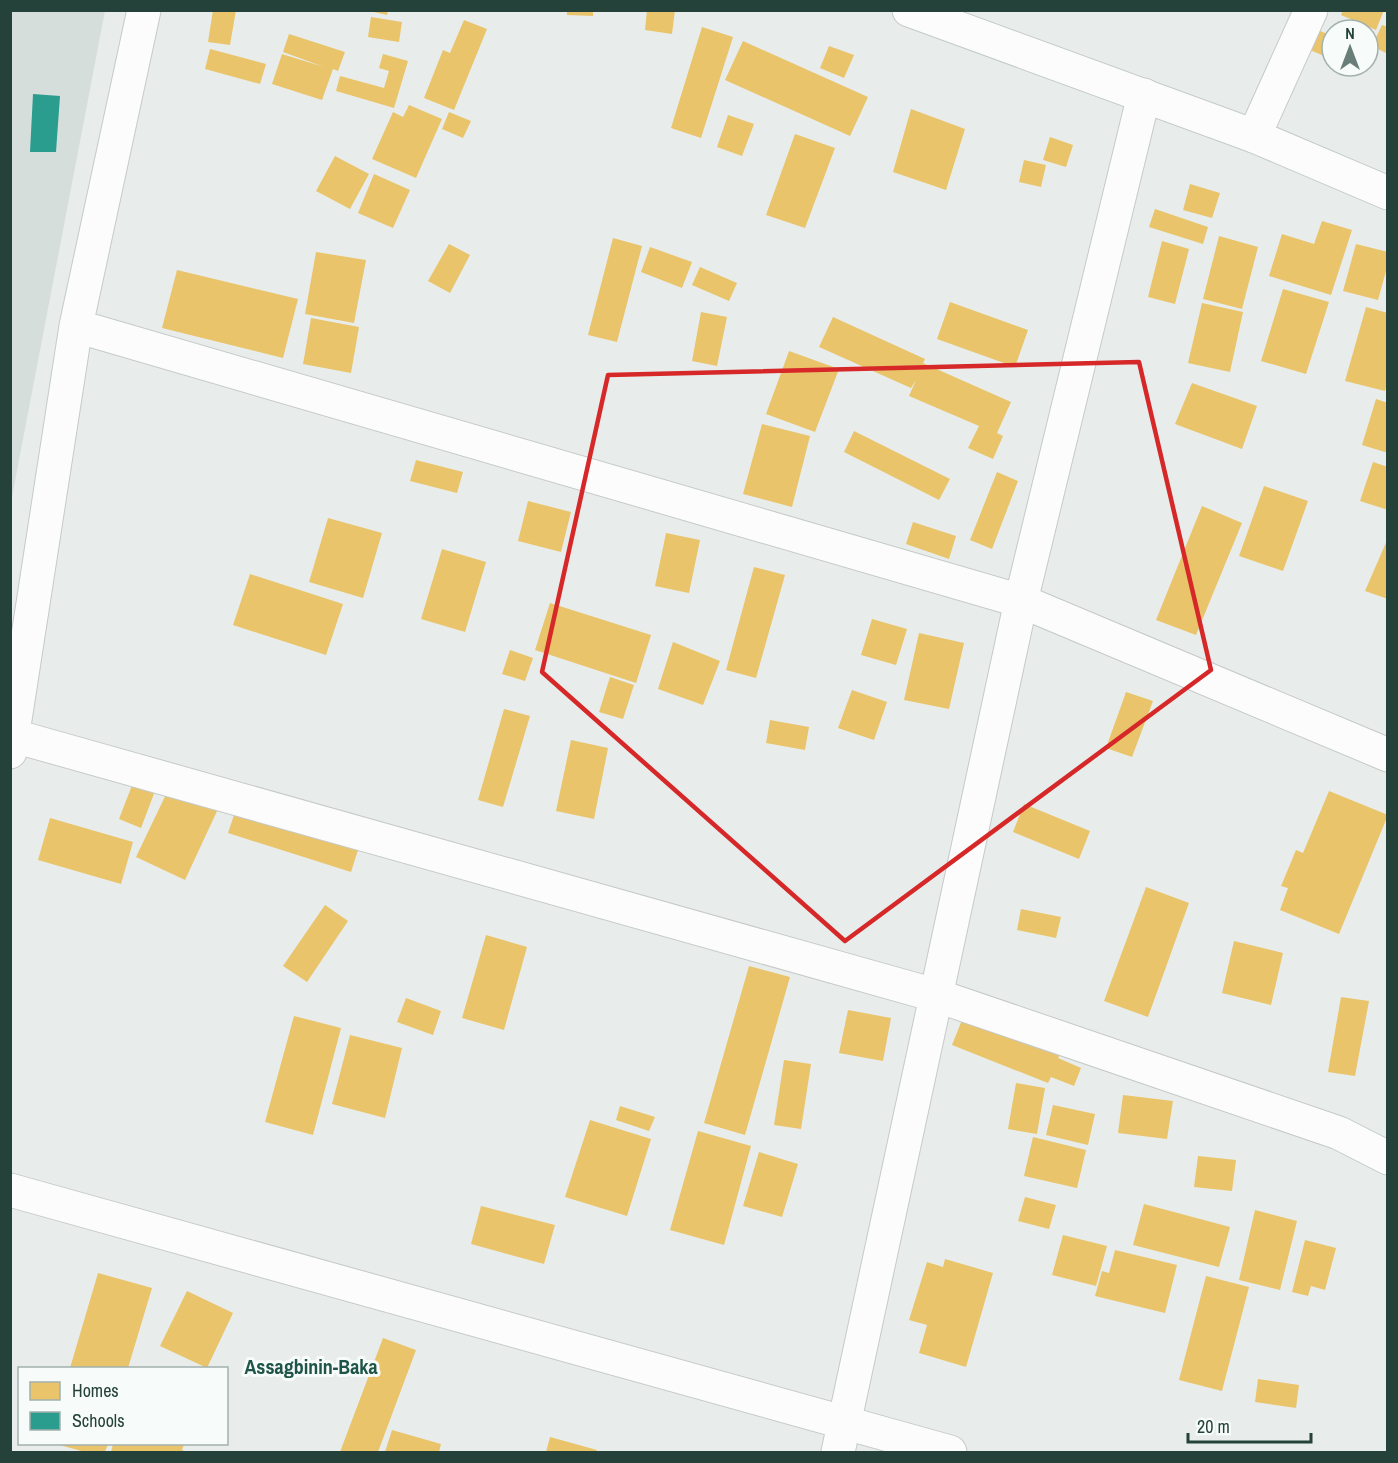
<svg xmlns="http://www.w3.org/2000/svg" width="1398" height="1463" viewBox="0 0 1398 1463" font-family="'Archivo Narrow',sans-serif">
<rect width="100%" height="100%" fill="#e8edeb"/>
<path fill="#d6dedb" d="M 11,11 L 105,11 L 11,502 Z"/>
<path fill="#e9c46a" d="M 213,10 L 236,10 L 230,45 L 208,42 Z
M 365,10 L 388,10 L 387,15 Z
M 567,10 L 593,10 L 593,16 L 567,15 Z
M 647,10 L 675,10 L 672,34 L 645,30 Z
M 1343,10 L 1384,10 L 1376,30 L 1341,15 Z
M 371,17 L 402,22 L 399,42 L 368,37 Z
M 464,20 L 487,29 L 454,110 L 424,98 L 443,50 L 450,53 Z
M 1382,25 L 1388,27 L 1388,54 L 1372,46 Z
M 702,27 L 733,37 L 701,138 L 671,128 Z
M 1318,30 L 1332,36 L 1331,59 L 1310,50 Z
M 289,34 L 345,52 L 338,71 L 333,69 L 322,100 L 272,84 L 282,54 L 324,67 L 283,52 Z
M 743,41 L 868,97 L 850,136 L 725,80 Z
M 829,46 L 854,55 L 844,78 L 820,68 Z
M 210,49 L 266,64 L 260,84 L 205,69 Z
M 383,54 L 408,61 L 394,108 L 336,91 L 340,76 L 384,88 L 389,71 L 379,68 Z
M 409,105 L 442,119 L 416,178 L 372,159 L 393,112 L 403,117 Z
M 911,109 L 965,129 L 946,190 L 893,172 Z
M 449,112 L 471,121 L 463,138 L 442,129 Z
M 728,115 L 754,124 L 742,156 L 717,147 Z
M 795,134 L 835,148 L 805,228 L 766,215 Z
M 1050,137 L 1073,145 L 1066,167 L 1043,160 Z
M 335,156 L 369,174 L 350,209 L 316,191 Z
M 1024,160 L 1046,165 L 1041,187 L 1019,182 Z
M 374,174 L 410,190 L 393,228 L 358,213 Z
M 1190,184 L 1220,193 L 1212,218 L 1183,210 Z
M 1155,209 L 1208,227 L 1203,244 L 1149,227 Z
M 1322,221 L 1352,230 L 1331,295 L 1269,276 L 1282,234 L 1314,244 Z
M 1219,236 L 1258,247 L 1242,309 L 1203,299 Z
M 613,238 L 642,246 L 617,342 L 588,335 Z
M 1162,241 L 1189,249 L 1175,304 L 1148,297 Z
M 449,244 L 470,255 L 450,293 L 428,281 Z
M 1356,244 L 1388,252 L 1388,264 L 1378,300 L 1343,291 Z
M 650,247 L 692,262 L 682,288 L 641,272 Z
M 316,252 L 366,260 L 354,323 L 305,314 Z
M 700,267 L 737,283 L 729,301 L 692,285 Z
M 177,270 L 298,299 L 283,358 L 162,328 Z
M 1283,289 L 1329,302 L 1306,374 L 1261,361 Z
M 950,302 L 1028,330 L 1015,367 L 937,339 Z
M 1202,303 L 1243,312 L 1230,372 L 1188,363 Z
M 1366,307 L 1388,313 L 1388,382 L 1385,391 L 1345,381 Z
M 701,312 L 727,317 L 717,366 L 692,361 Z
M 833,317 L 925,359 L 923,363 L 1011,402 L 997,433 L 1003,436 L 993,459 L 968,448 L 979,426 L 909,396 L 916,380 L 911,388 L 819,347 Z
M 311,318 L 359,327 L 351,373 L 303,364 Z
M 789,351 L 839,369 L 815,432 L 766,414 Z
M 1192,383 L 1257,406 L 1242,449 L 1175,424 Z
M 1376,399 L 1388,403 L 1388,453 L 1362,445 Z
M 762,424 L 810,436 L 792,507 L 743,494 Z
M 854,431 L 950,479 L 939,500 L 844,452 Z
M 416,460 L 463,472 L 457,493 L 410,481 Z
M 1373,462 L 1388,467 L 1388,510 L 1360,501 Z
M 997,472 L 1018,481 L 992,549 L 970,540 Z
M 1264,486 L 1308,501 L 1283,571 L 1239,556 Z
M 528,501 L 571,512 L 561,552 L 518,541 Z
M 1202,506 L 1242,523 L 1196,635 L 1156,620 Z
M 328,518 L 382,533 L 363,598 L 309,582 Z
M 913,522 L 956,536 L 949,559 L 906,544 Z
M 666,533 L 700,540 L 689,593 L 655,586 Z
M 1388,538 L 1388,599 L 1365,591 Z
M 442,549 L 486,562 L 465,632 L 421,619 Z
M 754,567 L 785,575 L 756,678 L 726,670 Z
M 250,574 L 343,604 L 326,655 L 233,625 Z
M 550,603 L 651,635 L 636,683 L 535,650 Z
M 872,619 L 907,629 L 896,665 L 861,655 Z
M 919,633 L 964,643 L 949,709 L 904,700 Z
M 673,642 L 720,661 L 703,705 L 658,689 Z
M 510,650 L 533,658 L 525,681 L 502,674 Z
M 610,677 L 634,685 L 623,719 L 599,712 Z
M 852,690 L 887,702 L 874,740 L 838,728 Z
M 1126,692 L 1153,701 L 1132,757 L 1106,748 Z
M 504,709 L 530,716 L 503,807 L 478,800 Z
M 770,720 L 809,727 L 805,750 L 766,743 Z
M 571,740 L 608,748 L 594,819 L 556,811 Z
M 136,775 L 158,783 L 141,828 L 119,819 Z
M 170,786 L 218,809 L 185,880 L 136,857 Z
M 1329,791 L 1388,815 L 1339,934 L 1280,910 L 1288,888 L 1281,886 L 1296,850 L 1303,853 Z
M 1024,804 L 1090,831 L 1079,859 L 1013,832 Z
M 236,809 L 359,847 L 351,872 L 228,833 Z
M 50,818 L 133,842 L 121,884 L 38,860 Z
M 1146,887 L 1189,903 L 1148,1017 L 1104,1001 Z
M 325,905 L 348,921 L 307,982 L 283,966 Z
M 1021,909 L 1061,917 L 1056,938 L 1017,930 Z
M 486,935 L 527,947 L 504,1030 L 462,1018 Z
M 1234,941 L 1283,953 L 1271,1005 L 1222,993 Z
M 749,966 L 790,977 L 745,1135 L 704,1123 Z
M 1341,997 L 1369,1001 L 1355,1076 L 1328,1072 Z
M 406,998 L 441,1011 L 433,1035 L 397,1022 Z
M 848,1010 L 891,1018 L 883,1061 L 839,1053 Z
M 964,1015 L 1061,1053 L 1058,1058 L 1081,1068 L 1074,1086 L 1051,1077 L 1048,1083 L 952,1045 Z
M 294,1016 L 341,1028 L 313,1135 L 265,1122 Z
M 350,1035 L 402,1048 L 385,1118 L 332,1104 Z
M 784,1060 L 811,1064 L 801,1129 L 774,1125 Z
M 1016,1083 L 1045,1088 L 1037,1134 L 1008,1129 Z
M 1123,1095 L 1173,1101 L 1167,1139 L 1118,1133 Z
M 1053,1105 L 1095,1114 L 1088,1145 L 1046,1135 Z
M 620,1106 L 655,1117 L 649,1131 L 616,1120 Z
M 590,1120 L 651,1139 L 627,1216 L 565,1197 Z
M 698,1131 L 751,1146 L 724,1245 L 670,1230 Z
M 1033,1137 L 1086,1150 L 1077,1188 L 1024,1176 Z
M 759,1152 L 798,1164 L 782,1217 L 743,1206 Z
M 1198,1156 L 1236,1160 L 1232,1191 L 1194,1187 Z
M 1025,1197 L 1056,1205 L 1049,1229 L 1018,1221 Z
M 1144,1204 L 1230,1227 L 1219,1267 L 1133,1245 Z
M 481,1206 L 555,1225 L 544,1264 L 471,1244 Z
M 1255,1210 L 1297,1221 L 1280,1290 L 1239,1280 Z
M 1063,1235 L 1107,1246 L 1096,1286 L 1052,1275 Z
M 1305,1240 L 1336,1248 L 1325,1290 L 1311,1286 L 1308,1296 L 1292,1292 Z
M 1115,1250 L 1177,1265 L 1165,1313 L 1095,1296 L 1102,1271 L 1109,1273 Z
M 945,1259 L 993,1273 L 966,1367 L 919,1353 L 927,1325 L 909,1320 L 927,1262 L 943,1267 Z
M 98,1273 L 152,1288 L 128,1368 L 70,1368 Z
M 1206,1276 L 1249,1287 L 1222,1391 L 1179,1380 Z
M 187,1291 L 233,1313 L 207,1368 L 160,1346 Z
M 383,1338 L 416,1350 L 378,1452 L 340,1452 Z
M 1258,1379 L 1299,1385 L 1296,1408 L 1255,1402 Z
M 392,1430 L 441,1444 L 439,1452 L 385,1452 Z
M 550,1437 L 597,1450 L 596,1452 L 546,1452 Z
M 56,1444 L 108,1444 L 105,1452 L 85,1452 Z
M 113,1444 L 184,1444 L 182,1450 L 187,1452 L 111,1452 Z"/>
<path fill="#2a9d8f" d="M 33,94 L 60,96 L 56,152 L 30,152 Z"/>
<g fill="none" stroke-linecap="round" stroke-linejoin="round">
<g stroke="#c5cac8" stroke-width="35">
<path id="street" d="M 1254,136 L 1311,10
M 76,326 L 1021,601 L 1388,755
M 14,736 L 938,996 L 1339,1133 L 1388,1158
M 10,752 L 76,326 L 144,10
M 10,1190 L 950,1452
M 838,1452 L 1021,601 L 1144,95"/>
</g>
<g stroke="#c3cbc8" stroke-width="35">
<path id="secondary" d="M 909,10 L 1254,136 L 1388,193"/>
</g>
<use href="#street" stroke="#fcfcfc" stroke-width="33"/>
<use href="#secondary" stroke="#fcfcfc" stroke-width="33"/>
</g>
<path fill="none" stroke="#d62828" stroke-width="4.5" stroke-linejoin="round" d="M 1139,362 L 1211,670 L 845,941 L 542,672 L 608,375 Z"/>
<g text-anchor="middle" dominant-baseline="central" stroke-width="6" stroke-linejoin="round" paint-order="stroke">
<g font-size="20" font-weight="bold" fill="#1f5548" stroke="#f7fbf9">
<text x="311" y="1366">Assagbinin-Baka</text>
</g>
</g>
<rect width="1398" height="1463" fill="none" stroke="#24423a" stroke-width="24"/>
<rect x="18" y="1367" width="210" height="78" fill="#f7fbf9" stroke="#a3b1ad" stroke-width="1.5"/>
<rect x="30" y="1382" width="30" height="18" fill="#e9c46a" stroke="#a3b1ad" stroke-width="1.5"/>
<text x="72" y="1397" font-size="18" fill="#24423a">Homes</text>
<rect x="30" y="1412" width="30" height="18" fill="#2a9d8f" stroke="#a3b1ad" stroke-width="1.5"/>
<text x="72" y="1427" font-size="18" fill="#24423a">Schools</text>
<g transform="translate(1350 48)"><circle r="28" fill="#f7fbf9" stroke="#a3b1ad" stroke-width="1.5"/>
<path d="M0-4.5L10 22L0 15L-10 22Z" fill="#697e78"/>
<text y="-9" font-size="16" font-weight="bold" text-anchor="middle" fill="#24423a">N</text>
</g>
<path d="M1188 1433v9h123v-9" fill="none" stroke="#24423a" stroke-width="3"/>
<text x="1197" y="1433" font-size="18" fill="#24423a" stroke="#f7fbf9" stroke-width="4.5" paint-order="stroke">20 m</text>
</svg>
